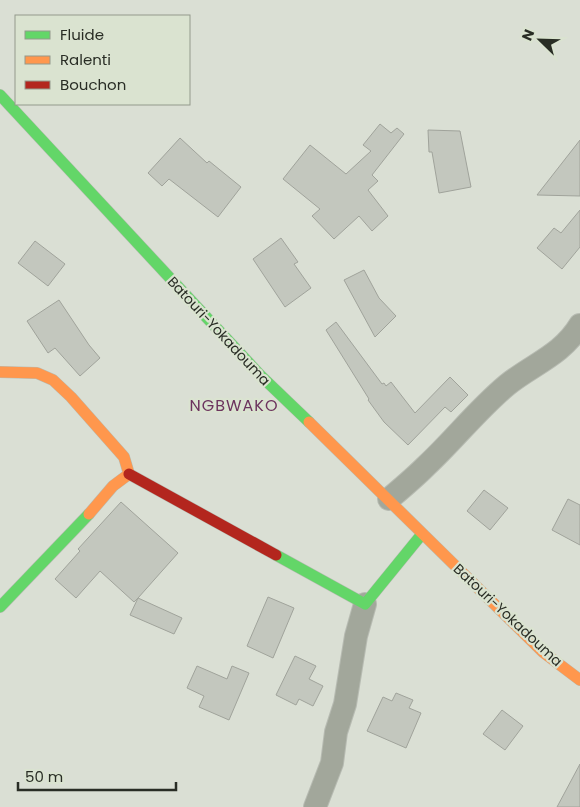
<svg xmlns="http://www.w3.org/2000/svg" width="580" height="807" viewBox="0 0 580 807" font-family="Poppins,sans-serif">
<rect width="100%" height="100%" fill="#dadfd4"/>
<path fill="#c3c7be" stroke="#a0a39b" d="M 380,124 L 391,133 L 397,128 L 404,134 L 372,175 L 378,181 L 368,190 L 388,216 L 372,231 L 359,216 L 334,239 L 312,216 L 320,209 L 283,179 L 310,145 L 346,174 L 371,151 L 363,145 Z
M 428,130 L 460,131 L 471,187 L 439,193 L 432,152 L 429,152 Z
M 180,138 L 207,163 L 209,161 L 241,187 L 218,217 L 169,179 L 162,186 L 148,173 Z
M 580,140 L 580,196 L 537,195 Z
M 580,210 L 580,247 L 562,269 L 537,248 L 554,228 L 561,233 Z
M 281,238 L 298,262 L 294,264 L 311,288 L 285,307 L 253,259 Z
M 35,241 L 65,264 L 48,286 L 18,263 Z
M 364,270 L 379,298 L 396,316 L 375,337 L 344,280 Z
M 59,300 L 89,345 L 100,358 L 80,376 L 55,348 L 48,353 L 27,321 Z
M 336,322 L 382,384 L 384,383 L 386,386 L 391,382 L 415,413 L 450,377 L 468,395 L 451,412 L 445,407 L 408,445 L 384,422 L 368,400 L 369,399 L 326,330 Z
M 484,490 L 508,508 L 490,530 L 467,511 Z
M 568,499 L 580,505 L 580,545 L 552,530 Z
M 121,502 L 178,553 L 138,598 L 182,618 L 174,634 L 130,615 L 138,598 L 134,602 L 100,571 L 76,598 L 55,579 L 80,551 L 78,549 Z
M 268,597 L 294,608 L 273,658 L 247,646 Z
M 295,656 L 316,666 L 309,679 L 323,686 L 313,706 L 299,699 L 296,705 L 276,695 Z
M 197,666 L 227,679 L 232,666 L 249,673 L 229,720 L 199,707 L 204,696 L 187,688 Z
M 396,693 L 413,700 L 409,708 L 421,713 L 406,748 L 367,731 L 383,697 L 392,701 Z
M 502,710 L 523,726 L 505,750 L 483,734 Z
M 580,764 L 580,807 L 557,807 Z"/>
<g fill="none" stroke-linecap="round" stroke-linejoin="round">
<g stroke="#b7bbb2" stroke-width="24">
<path id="street" d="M 389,499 C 402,488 414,478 426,466 C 454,440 477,410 507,385 C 533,364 562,355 580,325
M 315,807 L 332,763 L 336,732 L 345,704 L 356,636 L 365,604"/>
</g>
<g stroke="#b7bbb2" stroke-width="12">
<path id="fast" d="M 0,95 L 261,376 L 309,422
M 276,555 L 365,604 L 422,534
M 0,607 L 89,514"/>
</g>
<g stroke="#b7bbb2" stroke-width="12">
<path id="slow" d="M 0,372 L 37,373 L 53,380 L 71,397 L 124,457 L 129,474 L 113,486 L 89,514
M 309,422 L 543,652 L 580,680"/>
</g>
<g stroke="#b7bbb2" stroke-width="12">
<path id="jam" d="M 129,474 L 276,555"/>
</g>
<use href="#street" stroke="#a2a79b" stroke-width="22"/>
<use href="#fast" stroke="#63d668" stroke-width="11"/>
<use href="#slow" stroke="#ff974d" stroke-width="11"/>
<use href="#jam" stroke="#b3261e" stroke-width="11"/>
</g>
<g text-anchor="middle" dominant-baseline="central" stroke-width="4.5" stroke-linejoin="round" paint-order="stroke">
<g font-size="14" fill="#292d25" stroke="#dae3d0">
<text transform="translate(219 331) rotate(47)">Batouri-Yokadouma</text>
<text transform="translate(508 615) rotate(43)">Batouri-Yokadouma</text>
</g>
<g font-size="16" letter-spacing="1" fill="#6c335e" stroke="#dae3d0">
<text x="234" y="405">NGBWAKO</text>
</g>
</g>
<rect x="15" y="15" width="175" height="90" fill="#dae3d0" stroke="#939a8c"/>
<rect x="25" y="31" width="25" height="8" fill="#63d668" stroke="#939a8c"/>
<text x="60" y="40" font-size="15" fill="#292d25">Fluide</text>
<rect x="25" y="56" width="25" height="8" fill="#ff974d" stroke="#939a8c"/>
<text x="60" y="65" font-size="15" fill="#292d25">Ralenti</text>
<rect x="25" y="81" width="25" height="8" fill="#b3261e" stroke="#939a8c"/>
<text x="60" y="90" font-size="15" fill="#292d25">Bouchon</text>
<g transform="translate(540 40) rotate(293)" stroke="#dae3d0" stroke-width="4" paint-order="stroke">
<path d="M0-4L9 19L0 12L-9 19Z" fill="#292d25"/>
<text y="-8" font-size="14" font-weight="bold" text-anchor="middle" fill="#292d25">N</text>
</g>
<path d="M18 782v8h158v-8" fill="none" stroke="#292d25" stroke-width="2.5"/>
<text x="25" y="782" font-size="15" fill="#292d25" stroke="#dae3d0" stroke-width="4" paint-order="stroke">50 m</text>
</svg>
